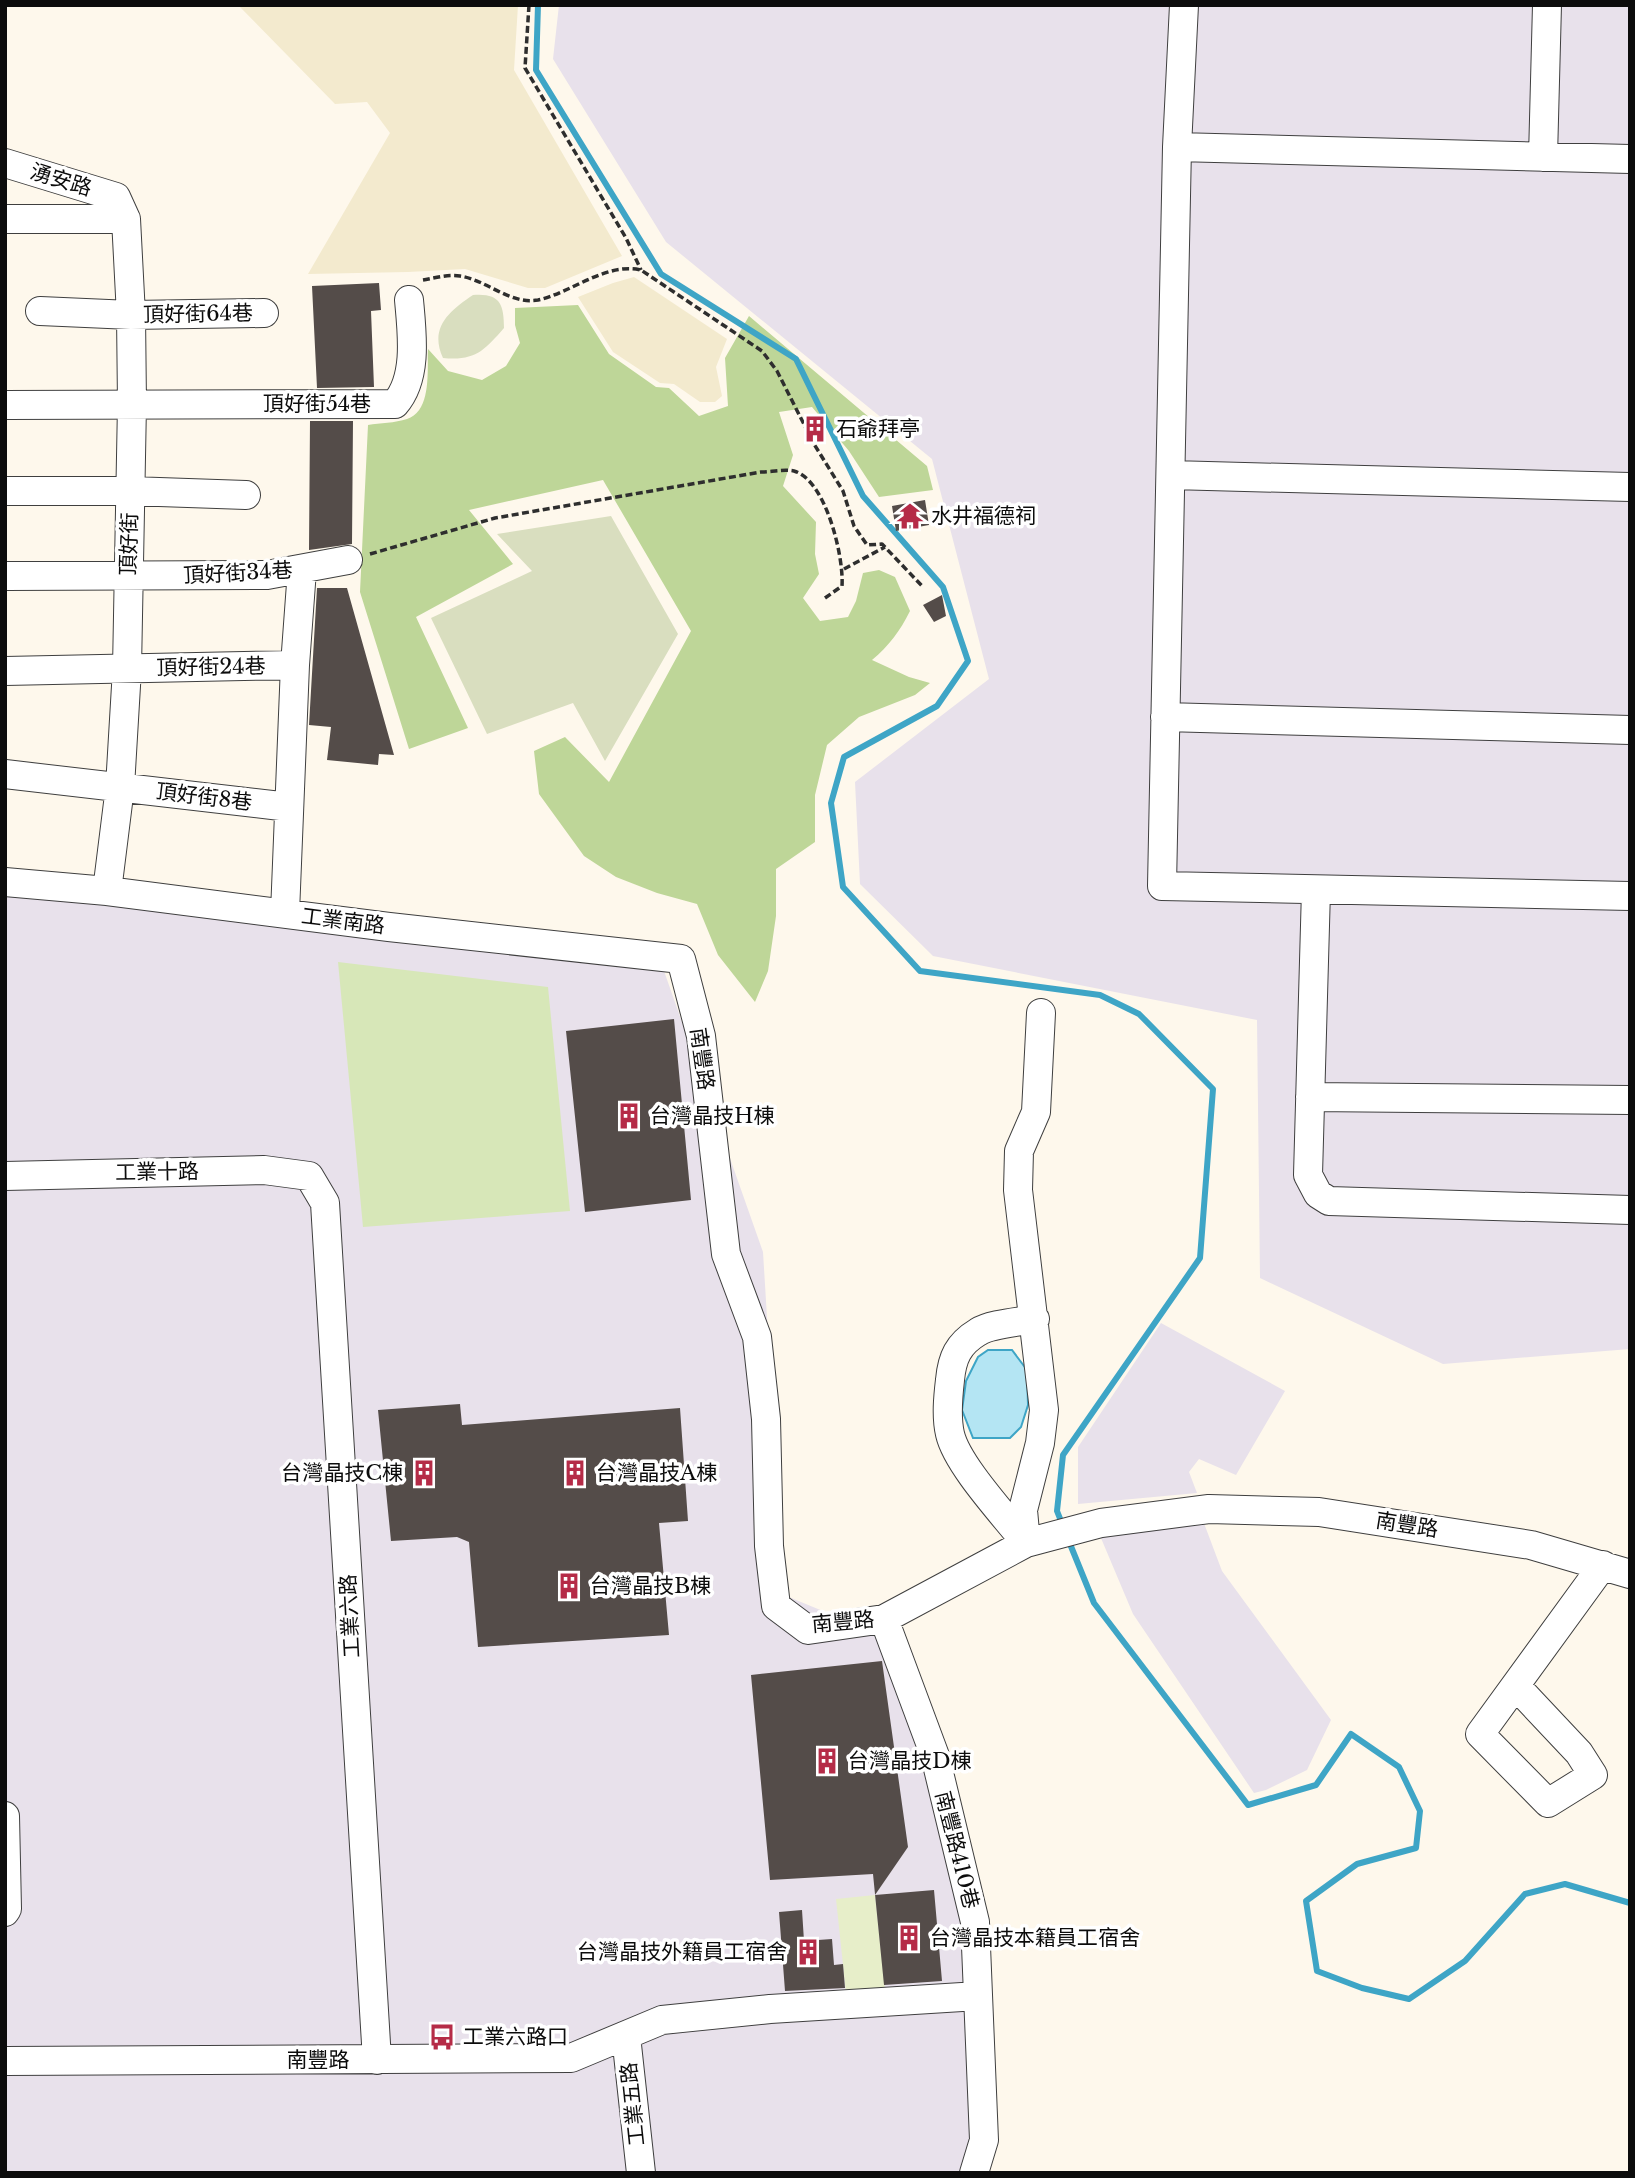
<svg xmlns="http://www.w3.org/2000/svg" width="1635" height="2178" viewBox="0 0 1635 2178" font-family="'Libre Baskerville','Noto Sans TC',serif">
<rect width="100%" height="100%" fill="#fef8ec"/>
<path fill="#e8e1eb" d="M 559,5 L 1630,5 L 1630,1349 L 1443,1364 L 1260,1278 L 1257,1020 L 933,956 L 860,884 L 855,782 L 989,679 L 932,459 L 666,242 L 553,59 Z
M 5,884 L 664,971 L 763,1252 L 784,1595 L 881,1635 L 991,1949 L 966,2173 L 5,2173 Z
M 1161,1323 L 1285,1391 L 1236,1475 L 1199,1459 L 1189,1472 L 1197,1493 L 1078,1504 L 1078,1447 Z
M 1202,1518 L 1222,1571 L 1331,1720 L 1307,1770 L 1266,1790 L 1254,1793 L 1133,1614 L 1098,1531 Z"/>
<path fill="#f3eace" d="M 238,5 L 518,5 L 514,70 L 622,256 L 545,288 L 528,288 L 465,269 L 408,272 L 308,274 L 390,133 L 367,102 L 335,104 Z
M 634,277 L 727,339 L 716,367 L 722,396 L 715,402 L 700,402 L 674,384 L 660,383 L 613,352 L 578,297 L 613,283 Z"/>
<path fill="#d7e7b8" d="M 338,962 L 548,987 L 570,1211 L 363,1227 Z"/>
<path fill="#bed698" d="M 578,305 L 609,354 L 656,387 L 669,388 L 699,416 L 728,406 L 725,358 L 749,316 L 927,466 L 933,490 L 879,497 L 849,451 L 812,407 L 779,412 L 793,455 L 783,486 L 816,522 L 815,554 L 819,574 L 803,598 L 820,621 L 848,617 L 856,601 L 863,573 L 879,570 L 895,577 L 910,611 C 900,631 889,646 872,660 L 909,677 L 930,683 L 915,695 L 859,717 L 827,745 L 815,795 L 815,842 L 776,869 L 776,916 L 768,971 L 755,1002 L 718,955 L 697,904 L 657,893 L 616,877 L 584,856 L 539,794 L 534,751 L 565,737 L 609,782 L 691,631 L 603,480 L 469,510 L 513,564 L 416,617 L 468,728 L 409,749 L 360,592 L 368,425 C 380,423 395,423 407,419 C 432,411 427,370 428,349 L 448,371 L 482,380 L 506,366 L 520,343 L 515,325 L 515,308 Z"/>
<path fill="#d9debf" d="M 473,295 C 500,293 504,304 504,328 C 484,351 475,361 443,358 C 429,328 449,311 473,295 Z
M 611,516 L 678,634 L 605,761 L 573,703 L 487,734 L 431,618 L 532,571 L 497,534 Z"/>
<path fill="#e7eec9" d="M 875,1895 L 885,1989 L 846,1993 L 836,1899 Z"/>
<path fill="#b4e5f3" stroke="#3ea5c6" stroke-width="2" d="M 988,1350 L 1012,1350 L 1027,1370 L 1028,1405 L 1021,1427 L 1010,1438 L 973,1438 L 962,1410 L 966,1381 L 978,1357 Z"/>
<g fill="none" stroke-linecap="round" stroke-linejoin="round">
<path stroke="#3ea5c6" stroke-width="6" d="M 538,5 L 536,70 L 661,274 L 796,359 L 863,496 L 943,587 L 968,661 L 937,706 L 844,757 L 831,803 L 843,887 L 920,971 L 1100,995 L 1139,1014 L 1213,1089 L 1200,1258 L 1063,1455 L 1057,1511 L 1063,1526
M 1068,1539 L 1094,1603 L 1248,1805 L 1316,1785 L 1351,1734 L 1399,1767 L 1420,1811 L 1416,1848 L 1357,1864 L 1306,1901 L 1317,1971 L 1362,1988 L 1409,1999 L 1465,1961 L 1525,1894 L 1565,1884 L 1630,1903"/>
</g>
<path fill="#544c49" d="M 379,283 L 381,310 L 371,311 L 374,387 L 317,388 L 312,286 Z
M 310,421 L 353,421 L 352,544 L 309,550 Z
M 925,500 L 929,525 L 896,531 L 892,506 Z
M 317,588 L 347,588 L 394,755 L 379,754 L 378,765 L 327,760 L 331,727 L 309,725 Z
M 942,595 L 946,616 L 934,622 L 923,605 Z
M 674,1019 L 691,1200 L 585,1212 L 566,1031 Z
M 460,1404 L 462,1425 L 680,1408 L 688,1521 L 659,1523 L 669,1635 L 478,1647 L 469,1542 L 457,1537 L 391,1541 L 378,1410 Z
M 882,1661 L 908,1847 L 875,1895 L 934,1890 L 942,1981 L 884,1985 L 873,1874 L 770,1880 L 751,1675 Z
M 802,1910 L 804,1941 L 832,1939 L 834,1965 L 843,1964 L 845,1988 L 785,1991 L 779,1912 Z"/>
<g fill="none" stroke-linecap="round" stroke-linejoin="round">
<g stroke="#3f3f3f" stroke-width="30">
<path id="minor" d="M 1184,5 L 1177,147 L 1162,886 L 1630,896
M 1177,147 L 1630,159
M 1543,157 L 1547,5
M 5,163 L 116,197 L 126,219 L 131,315 L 132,404 L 127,669 L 120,787 L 107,891
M 5,219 L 126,219
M 40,311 L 131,315 L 264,313
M 5,405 L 395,404 C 418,378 412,333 409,300
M 1171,475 L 1630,487
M 5,491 L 130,491 L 246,495
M 5,576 L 267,575 L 348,560
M 5,671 L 295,665
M 1165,717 L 1630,730
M 5,774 L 289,807
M 5,882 L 107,891 L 389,927 L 681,959 L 701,1036 L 726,1254 L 757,1337 L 766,1419 L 769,1546 L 776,1606 L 808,1630 L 884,1619 L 1026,1543 L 1101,1523 L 1209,1509 L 1319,1512 L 1531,1545 L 1630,1574
M 1316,890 L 1308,1175 L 1318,1194 L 1329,1201 L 1630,1210
M 285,913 L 295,665 L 302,570
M 1310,1097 L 1630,1100
M 5,1176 L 264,1170 L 309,1176 L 325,1203 L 377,2060
M 1026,1543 L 1023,1510 L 1040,1443 L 1044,1410 L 1018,1190 L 1019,1151 L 1036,1112 L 1041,1013
M 1026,1543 C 1006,1517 957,1465 950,1434 C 946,1417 948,1397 950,1380 C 952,1358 958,1344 978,1332 C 990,1324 1019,1322 1035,1319
M 884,1619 L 935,1756 L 975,1922 L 984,2140 L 974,2173
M 1516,1686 L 1579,1753 L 1593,1775 L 1548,1803 L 1480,1734 L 1603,1565
M 5,1816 L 7,1909 L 5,1912
M 626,2036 L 641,2173
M 5,2061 L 571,2058 L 662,2020 L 770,2009 L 978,1996"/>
</g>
<path stroke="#2e2e2e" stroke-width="3.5" stroke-dasharray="7 3.5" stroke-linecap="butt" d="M 529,5 L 525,68 L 626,238 L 641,270
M 423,280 C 435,278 448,274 460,276 C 487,280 510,305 538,300 C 571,293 606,262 641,270 L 762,351 L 777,371 L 814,444 L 843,491 L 854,526 L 867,545 L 882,544 L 923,587
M 370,554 L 495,518 L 761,472 C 770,472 784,469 794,471 C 826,480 844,557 842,586 L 825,598
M 844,569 L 885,547"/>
<use href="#minor" stroke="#fff" stroke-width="28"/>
</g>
<defs>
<g id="building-bare" transform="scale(2.1)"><path d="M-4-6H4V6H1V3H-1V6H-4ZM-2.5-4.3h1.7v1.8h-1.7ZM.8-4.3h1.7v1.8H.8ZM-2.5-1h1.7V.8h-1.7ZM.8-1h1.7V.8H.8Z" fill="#b52b47" stroke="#fff" stroke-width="2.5" paint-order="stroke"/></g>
<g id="temple-bare" transform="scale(2.1)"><path d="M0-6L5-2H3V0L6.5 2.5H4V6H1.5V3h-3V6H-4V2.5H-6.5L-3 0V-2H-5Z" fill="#b52b47" stroke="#fff" stroke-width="2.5" paint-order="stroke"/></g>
<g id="bus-bare" transform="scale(2.1)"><path d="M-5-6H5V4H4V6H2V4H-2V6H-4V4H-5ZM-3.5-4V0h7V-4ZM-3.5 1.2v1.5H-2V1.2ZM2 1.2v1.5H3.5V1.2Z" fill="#b52b47" stroke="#fff" stroke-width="2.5" paint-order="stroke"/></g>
</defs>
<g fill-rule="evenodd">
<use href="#building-bare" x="815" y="429"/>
<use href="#temple-bare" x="910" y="516"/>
<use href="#building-bare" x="629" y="1116"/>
<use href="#building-bare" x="424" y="1473"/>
<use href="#building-bare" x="575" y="1473"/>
<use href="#building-bare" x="569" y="1586"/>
<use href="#building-bare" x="827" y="1761"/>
<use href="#building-bare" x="909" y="1938"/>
<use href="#building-bare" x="808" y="1952"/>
<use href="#bus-bare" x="442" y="2037"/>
</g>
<g text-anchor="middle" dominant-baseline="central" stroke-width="7" stroke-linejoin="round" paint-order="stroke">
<g font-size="21" fill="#0c0c0c" stroke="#fff">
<text transform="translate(61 180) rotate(17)">湧安路</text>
<text transform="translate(198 314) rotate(-1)">頂好街64巷</text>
<text x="317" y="404">頂好街54巷</text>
<text transform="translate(129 544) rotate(-88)">頂好街</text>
<text transform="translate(238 573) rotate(-3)">頂好街34巷</text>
<text transform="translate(211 667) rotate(-1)">頂好街24巷</text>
<text transform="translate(204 797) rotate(7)">頂好街8巷</text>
<text transform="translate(343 921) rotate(7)">工業南路</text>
<text transform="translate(702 1059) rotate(82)">南豐路</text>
<text transform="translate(157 1172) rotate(-1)">工業十路</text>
<text transform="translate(1407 1525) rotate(9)">南豐路</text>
<text transform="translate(350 1616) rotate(-93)">工業六路</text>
<text transform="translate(843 1622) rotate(-5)">南豐路</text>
<text transform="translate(957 1850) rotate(76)">南豐路410巷</text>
<text x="318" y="2060">南豐路</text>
<text transform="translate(633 2104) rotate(-96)">工業五路</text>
</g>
<g font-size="21" fill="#0c0c0c" stroke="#fff" text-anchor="start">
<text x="836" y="429">石爺拜亭</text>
<text x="931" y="516">水井福德祠</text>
<text x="650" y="1116">台灣晶技H棟</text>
<text x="403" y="1473" text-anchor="end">台灣晶技C棟</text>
<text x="596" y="1473">台灣晶技A棟</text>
<text x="590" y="1586">台灣晶技B棟</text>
<text x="848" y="1761">台灣晶技D棟</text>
<text x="930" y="1938">台灣晶技本籍員工宿舍</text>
<text x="787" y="1952" text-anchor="end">台灣晶技外籍員工宿舍</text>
<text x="463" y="2037">工業六路口</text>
</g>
</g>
<rect width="1635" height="2178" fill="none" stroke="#0c0c0c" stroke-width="14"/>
</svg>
